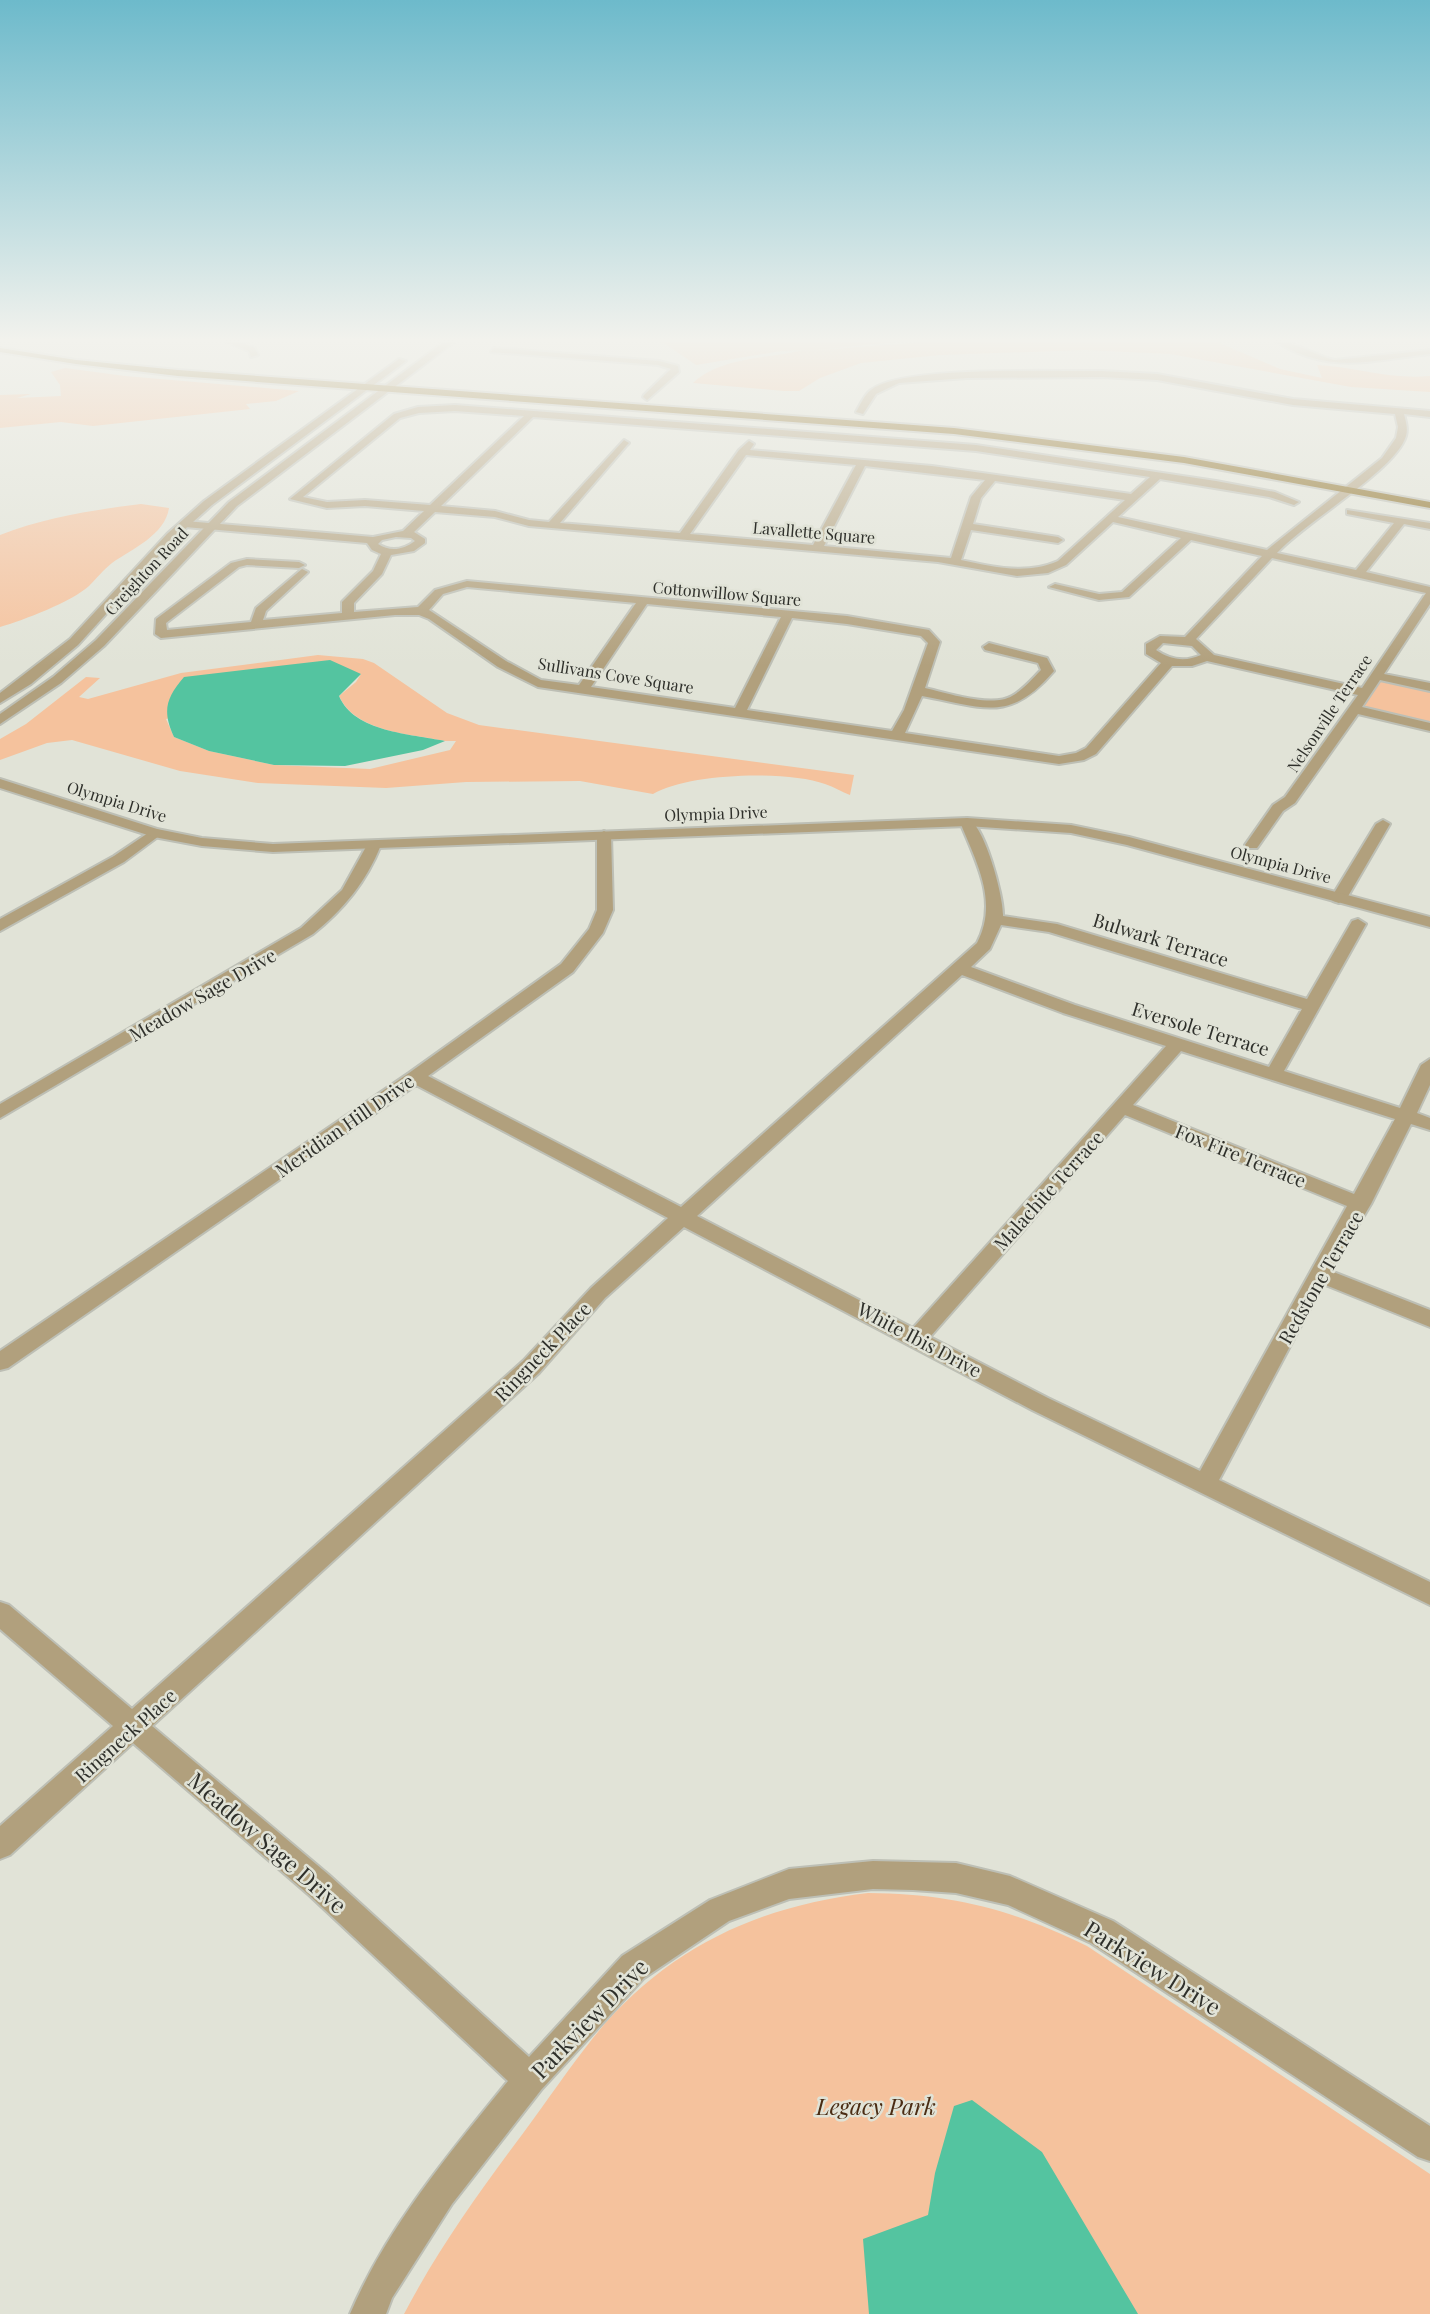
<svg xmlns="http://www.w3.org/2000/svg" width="1430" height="2314" viewBox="0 0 1430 2314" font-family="'Playfair Display',serif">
<rect width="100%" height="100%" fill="#e1e3d7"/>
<path fill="#f5c29d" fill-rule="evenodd" d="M 662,342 L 895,342 L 818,350 L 925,342 L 1217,342 L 1280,369 L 1322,378 L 1317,365 C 1356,367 1391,380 1430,376 L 1430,392 L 1351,387 L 1170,354 L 1085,350 L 940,355 L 861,363 L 820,378 L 799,391 L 784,391 L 693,383 C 722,356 769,359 803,350 L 781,351 L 696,365 Z
M 65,368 L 125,376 L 299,391 L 276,401 L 246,404 L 250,409 L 93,426 L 61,422 L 0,428 L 0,395 L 31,394 L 17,398 L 61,396 L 60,385 L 51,372 Z
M 141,504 L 169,508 C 165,535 132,549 112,563 C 103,570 97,578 89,586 C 71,602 24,620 0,627 L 0,535 C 46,517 93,510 141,504 Z
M 318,655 L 363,659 L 374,663 L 447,713 L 479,725 L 854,775 L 850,795 C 842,792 834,787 825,784 C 787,770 688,773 653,794 L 580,781 L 466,782 L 386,788 L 258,783 L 180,771 L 72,740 L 47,743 L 0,760 L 0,739 L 26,724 L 86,677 L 100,678 L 79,697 L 88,699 L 181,673 ZM 361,674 L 356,682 L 339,696 C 355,732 410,734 445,741 L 456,741 L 450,750 L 370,769 L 274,765 L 209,751 L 174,737 L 166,719 Z
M 1379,680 L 1430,691 L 1430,724 L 1360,708 Z
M 868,1893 C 953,1894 1011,1909 1087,1946 L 1430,2174 L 1430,2314 L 404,2314 C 438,2249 480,2191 524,2132 C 547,2101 569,2068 593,2038 C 665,1949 757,1906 868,1893 Z"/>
<path fill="#54c4a0" d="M 330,660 L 361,674 L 339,696 C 354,732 411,734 445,741 L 423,750 L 345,766 L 274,765 L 209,751 L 174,737 C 162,711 166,698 184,677 Z
M 972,2100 L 1042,2152 L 1138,2314 L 869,2314 L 863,2239 L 928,2215 L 935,2173 L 954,2106 Z"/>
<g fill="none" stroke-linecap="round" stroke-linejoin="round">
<g stroke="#bdbfb5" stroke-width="4">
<path id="minor" d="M 227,342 L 240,342 L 255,348 L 258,355 L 251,357 L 249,351 Z
M 1277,342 C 1298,342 1315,356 1335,360 L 1430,350 L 1430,354 C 1373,360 1329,375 1277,342 Z
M 494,348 L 659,361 L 678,366 L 679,372 L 647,400 L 643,397 L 644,395 L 671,369 L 658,365 L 491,352 Z
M 1102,371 L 1157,374 L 1293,399 L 1430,411 L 1430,417 L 1404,414 C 1406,422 1408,428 1406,436 C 1396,470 1305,522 1277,553 L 1356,570 L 1394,523 L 1347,514 L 1347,510 L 1430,523 L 1430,529 L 1404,524 L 1366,572 L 1430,587 L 1430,604 L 1384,674 L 1430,683 L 1430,691 L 1380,680 L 1362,707 L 1430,723 L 1430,731 L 1358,714 L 1295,803 L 1283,811 L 1257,848 L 1247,848 L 1245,845 L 1273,805 L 1285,797 L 1358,695 L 1207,661 L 1192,666 L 1172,666 L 1096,754 L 1084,760 L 1059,764 L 538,687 L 498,667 L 429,619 L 419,615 L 395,615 L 161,638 L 155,634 L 156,619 L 231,563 L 247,559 L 299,562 L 305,565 L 299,568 L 247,565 L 239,567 L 166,623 L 167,630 L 251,622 L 256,608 L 302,569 L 308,572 L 306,574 L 266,611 L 263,620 L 342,613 L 342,602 L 373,571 L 381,554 L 372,550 L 367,543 L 185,527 L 180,524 L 185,521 L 373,537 L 403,531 L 424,511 L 365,506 L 327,508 L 290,499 L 394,414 L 418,407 L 455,405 L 976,445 L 1216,481 L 1275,492 L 1299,502 L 1294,505 L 1269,497 L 1160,479 L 1118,517 L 1267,550 L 1382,458 L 1396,438 L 1398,427 L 1395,414 L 1293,405 L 1157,380 L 1102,377 L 967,378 L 899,383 L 876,394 L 863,414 L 856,412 C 860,405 865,394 871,390 C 903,365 1056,372 1102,371 ZM 455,411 L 524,416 L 430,505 L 365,500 L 327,502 L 303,497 L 400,418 L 419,413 ZM 533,417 L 976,451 L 1150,477 L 1131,494 L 932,466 L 750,450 L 754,444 L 749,441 L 739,450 L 680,533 L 560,523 L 627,445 L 629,443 L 624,440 L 549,522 L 529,520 L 495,511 L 441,506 ZM 746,455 L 856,465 L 813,545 L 690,534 ZM 865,466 L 985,480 L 971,497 L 951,558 L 824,546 ZM 995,481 L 1125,500 L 1058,561 C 1026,575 994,567 961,560 L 971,530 L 1058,543 L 1063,540 L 1058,537 L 973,524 L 981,498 ZM 435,512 L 495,517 L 529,526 L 938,562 L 1017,576 L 1048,573 L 1066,565 L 1113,522 L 1181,538 L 1122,592 L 1099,594 L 1055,584 L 1049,587 L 1099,600 L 1129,597 L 1191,540 L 1262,556 L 1185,637 L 1160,636 L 1146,644 L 1146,654 L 1161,663 L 1086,748 L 1076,753 L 1059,756 L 905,733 L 922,696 C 983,707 1009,724 1054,671 L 1047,658 L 989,643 L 983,647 L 985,650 L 1038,663 L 1041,670 C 1032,679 1023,690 1012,696 C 992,708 947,693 925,688 L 940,642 L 929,630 L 847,616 L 467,581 L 435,590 L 418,607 L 354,612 L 354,603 L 382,574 L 391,555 L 414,551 L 425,543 L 425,539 L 414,532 ZM 396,537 L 411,538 L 415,541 C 403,550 390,552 378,544 L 382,540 ZM 1272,558 L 1426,593 L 1362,688 L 1214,655 L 1196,639 ZM 467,587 L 636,603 L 579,685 L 541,680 L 506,661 L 429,610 L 443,594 ZM 647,604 L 781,617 L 735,708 L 591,687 ZM 792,618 L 847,624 L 921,636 L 928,643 L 904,710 L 892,731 L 747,710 ZM 1163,643 L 1192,646 L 1201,655 C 1186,662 1170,660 1156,650 Z
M 967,818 C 984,823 1004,897 1003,916 L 1057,924 L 1307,999 L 1352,921 L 1358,919 L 1366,924 L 1284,1071 L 1400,1108 L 1421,1065 L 1430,1059 L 1430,1085 L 1417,1113 L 1430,1118 L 1430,1130 L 1411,1124 L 1371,1204 L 1331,1271 L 1430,1310 L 1430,1327 L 1323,1284 L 1219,1480 L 1430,1582 L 1430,1605 L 1032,1410 L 684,1227 L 605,1298 L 539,1373 L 152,1726 L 329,1875 L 529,2057 L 622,1956 L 710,1900 L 789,1869 L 873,1861 L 956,1863 L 1010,1876 L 1113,1921 L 1430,2126 L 1430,2161 L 1418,2157 L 1091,1943 L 1008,1905 L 956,1893 L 913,1890 L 873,1889 L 789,1899 L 729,1921 L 644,1978 L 541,2090 L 452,2204 L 392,2298 L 386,2314 L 350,2314 C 387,2227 449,2154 508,2081 L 309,1895 L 133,1743 L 10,1855 L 0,1859 L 0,1826 L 113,1726 L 0,1629 L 0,1602 L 9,1605 L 132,1709 L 523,1361 L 591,1288 L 668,1218 L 416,1085 L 8,1368 L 0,1370 L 0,1351 L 409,1073 L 561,964 L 589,929 L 597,910 L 597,835 L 604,831 L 611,835 L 613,910 L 603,933 L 573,972 L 428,1076 L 681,1207 L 977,943 C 999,901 976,862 960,822 ZM 1001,925 L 1049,932 L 1302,1009 L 1269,1067 L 1075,1005 L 971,967 L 990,949 ZM 962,975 L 1063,1013 L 1166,1046 L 913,1328 L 697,1216 ZM 1181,1051 L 1395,1119 L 1354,1194 L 1133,1105 ZM 1125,1115 L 1347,1206 L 1200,1471 L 1048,1398 L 930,1337 Z
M 1383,820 L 1390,824 L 1347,898 L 1339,903 L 1333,901 L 1331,898 L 1376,824 Z
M 154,829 L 159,830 L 161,833 L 159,836 L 124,862 L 0,931 L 0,919 L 114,856 Z
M 374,841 L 381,845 C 366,882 344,909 313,934 L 0,1118 L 0,1104 L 301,928 L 342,890 L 367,845 Z"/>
</g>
<g stroke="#bdbfb5" stroke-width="4">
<path id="tertiary" d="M 444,342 L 454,342 L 237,506 L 104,646 L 61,683 L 0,724 L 0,714 L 53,677 L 96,640 L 229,502 Z
M 399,359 L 406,361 L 212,505 L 175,538 L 78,645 L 31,684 L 0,703 L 0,693 L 70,639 L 167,534 L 204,501 Z
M 0,779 L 157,829 L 202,838 L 273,844 L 967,818 L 1071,825 L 1129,837 L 1430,917 L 1430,927 L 1127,845 L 1071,833 L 967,826 L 273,852 L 202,846 L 154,837 L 0,788 Z"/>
</g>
<g stroke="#bdbfb5" stroke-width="4">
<path id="primary" d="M 0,348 L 76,360 L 178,370 L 954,428 L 1184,457 L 1430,502 L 1430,508 L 1184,463 L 954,434 L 178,376 L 76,364 L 0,352 Z"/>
</g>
<use href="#minor" fill="#b1a07d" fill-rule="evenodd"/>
<use href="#tertiary" fill="#b1a07d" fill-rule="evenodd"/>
<use href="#primary" fill="#87691c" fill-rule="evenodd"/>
</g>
<linearGradient id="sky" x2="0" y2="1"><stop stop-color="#6dbacb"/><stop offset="0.51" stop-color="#f2f2ed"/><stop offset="1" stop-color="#f2f2ed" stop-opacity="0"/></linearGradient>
<rect width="1430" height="666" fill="url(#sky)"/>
<g text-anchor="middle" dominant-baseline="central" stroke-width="5" stroke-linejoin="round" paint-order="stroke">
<g font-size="16" fill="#2f302b" stroke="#e1e3d7">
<text transform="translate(814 532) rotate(5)">Lavallette Square</text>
<text transform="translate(146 571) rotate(-47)">Creighton Road</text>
<text transform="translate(727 593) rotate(5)">Cottonwillow Square</text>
<text transform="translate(616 675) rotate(9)">Sullivans Cove Square</text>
<text transform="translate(1329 713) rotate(-56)">Nelsonville Terrace</text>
<text transform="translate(117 801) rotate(17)">Olympia Drive</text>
<text transform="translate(716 813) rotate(-2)">Olympia Drive</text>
<text transform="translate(1281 864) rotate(15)">Olympia Drive</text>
</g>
<g font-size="19" fill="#2f302b" stroke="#e1e3d7">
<text transform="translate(1161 939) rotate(17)">Bulwark Terrace</text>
<text transform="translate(202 994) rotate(-30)">Meadow Sage Drive</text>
<text transform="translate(1201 1028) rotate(17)">Eversole Terrace</text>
<text transform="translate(344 1125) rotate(-35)">Meridian Hill Drive</text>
<text transform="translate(1241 1155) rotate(22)">Fox Fire Terrace</text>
<text transform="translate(1048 1190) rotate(-48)">Malachite Terrace</text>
<text transform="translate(1320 1277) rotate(-60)">Redstone Terrace</text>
<text transform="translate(920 1339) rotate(28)">White Ibis Drive</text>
<text transform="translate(542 1351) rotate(-46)">Ringneck Place</text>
<text transform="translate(125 1735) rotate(-42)">Ringneck Place</text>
</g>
<g font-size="23" fill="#2f302b" stroke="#e1e3d7">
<text transform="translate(268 1842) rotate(41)">Meadow Sage Drive</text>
<text transform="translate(1153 1967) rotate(32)">Parkview Drive</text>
<text transform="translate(589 2018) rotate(-46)">Parkview Drive</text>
</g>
<g font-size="23" font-style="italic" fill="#4a2c13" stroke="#e1e3d7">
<text x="876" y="2105">Legacy Park</text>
</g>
</g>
</svg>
